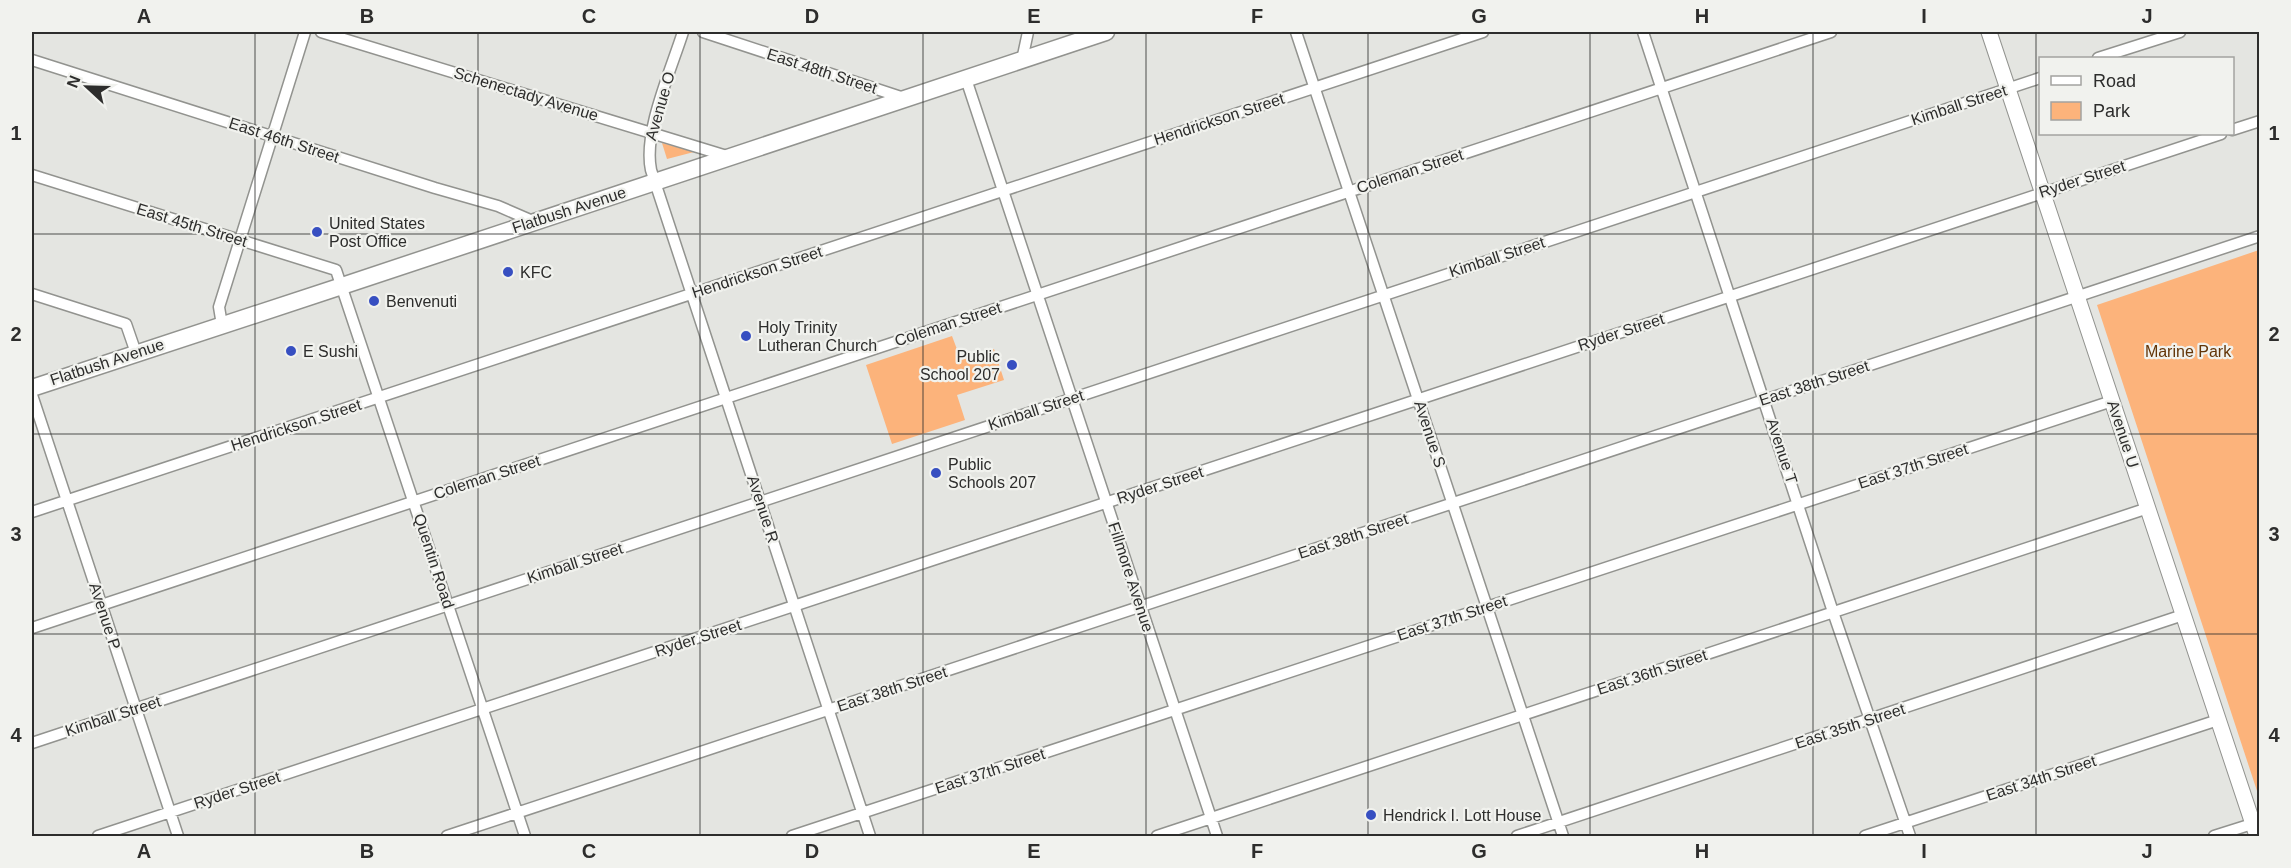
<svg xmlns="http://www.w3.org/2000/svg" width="2291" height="868" viewBox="0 0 2291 868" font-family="Arial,sans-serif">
<rect width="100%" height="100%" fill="#e4e5e1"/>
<path fill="#fcb37b" d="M 662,143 L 694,152 L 667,159 Z
M 2259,250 L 2260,250 L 2259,797 L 2097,305 Z
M 952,336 L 961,360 L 994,349 L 1004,380 L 957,395 L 965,420 L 892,444 L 866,365 Z"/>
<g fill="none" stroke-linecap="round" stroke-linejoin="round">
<g stroke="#92938f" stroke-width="13">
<path id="minor" d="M 321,32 L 730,157
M 683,32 C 671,70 643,132 651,170 L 870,836
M 703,32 L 907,99
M 1296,32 L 1563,836
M 1643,32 L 1833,612 L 1910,836
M 2098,58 L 2180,32
M 32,60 L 435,188 L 498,206 L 535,222
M 1022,60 L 1028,32
M 966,79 L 1217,836
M 2232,130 L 2260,121
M 32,175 L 336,270 L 525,836
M 32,294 L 126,324 L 136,353
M 222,325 L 219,307 L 305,32
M 32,395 L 178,836
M 32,512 L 1483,32
M 32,628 L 1831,32
M 32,743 L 2040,78
M 98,836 L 2221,134
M 447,836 L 2260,236
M 792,836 L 2112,401
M 1157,836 L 2148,508
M 1517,836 L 2183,615
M 1865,836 L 2218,720
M 2214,836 L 2252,824"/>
</g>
<g stroke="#92938f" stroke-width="17">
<path id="secondary" d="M 1989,32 L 2257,836"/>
</g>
<g stroke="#92938f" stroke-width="19">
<path id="primary" d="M 32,388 L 342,286 L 1106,32"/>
</g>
<use href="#minor" stroke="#fff" stroke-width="10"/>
<use href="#secondary" stroke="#fff" stroke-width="15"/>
<use href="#primary" stroke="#fff" stroke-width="16"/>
</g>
<path fill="none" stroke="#2d2d2c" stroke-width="1.5" stroke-opacity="0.55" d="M 255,32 L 255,836M 478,32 L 478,836M 700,32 L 700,836M 923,32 L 923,836M 1146,32 L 1146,836M 1368,32 L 1368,836M 1590,32 L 1590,836M 1813,32 L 1813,836M 2036,32 L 2036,836M 32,234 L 2260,234M 32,434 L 2260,434M 32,634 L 2260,634"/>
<g fill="#374fc1" stroke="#f1f2ee" stroke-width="2">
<circle cx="317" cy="232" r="6"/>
<circle cx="508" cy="272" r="6"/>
<circle cx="374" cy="301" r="6"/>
<circle cx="746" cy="336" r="6"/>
<circle cx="291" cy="351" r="6"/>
<circle cx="1012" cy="365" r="6"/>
<circle cx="936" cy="473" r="6"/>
<circle cx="1371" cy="815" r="6"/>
</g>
<g text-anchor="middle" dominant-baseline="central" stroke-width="4.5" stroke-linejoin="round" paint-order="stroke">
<g font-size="16" fill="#2d2d2c" stroke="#f1f2ee">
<text transform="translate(822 71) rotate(18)">East 48th Street</text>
<text transform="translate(526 94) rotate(17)">Schenectady Avenue</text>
<text transform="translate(1959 105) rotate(-18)">Kimball Street</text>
<text transform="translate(660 106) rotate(-74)">Avenue O</text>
<text transform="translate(1219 119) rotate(-18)">Hendrickson Street</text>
<text transform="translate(284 140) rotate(18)">East 46th Street</text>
<text transform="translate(1410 171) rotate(-18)">Coleman Street</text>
<text transform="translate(2082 179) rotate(-18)">Ryder Street</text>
<text transform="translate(569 210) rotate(-18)">Flatbush Avenue</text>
<text transform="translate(192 225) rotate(17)">East 45th Street</text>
<text transform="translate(1497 257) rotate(-18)">Kimball Street</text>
<text transform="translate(757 272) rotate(-18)">Hendrickson Street</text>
<text transform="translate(948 324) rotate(-18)">Coleman Street</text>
<text transform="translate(1621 332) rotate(-18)">Ryder Street</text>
<text transform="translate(107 362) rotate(-18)">Flatbush Avenue</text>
<text transform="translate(1814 383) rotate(-18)">East 38th Street</text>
<text transform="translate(1036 410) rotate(-18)">Kimball Street</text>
<text transform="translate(296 425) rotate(-18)">Hendrickson Street</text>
<text transform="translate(1430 434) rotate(72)">Avenue S</text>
<text transform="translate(2123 434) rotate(72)">Avenue U</text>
<text transform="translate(1782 451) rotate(72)">Avenue T</text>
<text transform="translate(1913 466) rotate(-18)">East 37th Street</text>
<text transform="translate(487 477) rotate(-18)">Coleman Street</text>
<text transform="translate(1160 485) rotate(-18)">Ryder Street</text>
<text transform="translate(763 509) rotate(72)">Avenue R</text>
<text transform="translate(1353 536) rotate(-18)">East 38th Street</text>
<text transform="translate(434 561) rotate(72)">Quentin Road</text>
<text transform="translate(575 563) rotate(-18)">Kimball Street</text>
<text transform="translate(1131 577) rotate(72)">Fillmore Avenue</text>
<text transform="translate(105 616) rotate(72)">Avenue P</text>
<text transform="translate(1452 618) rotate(-18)">East 37th Street</text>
<text transform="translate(698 638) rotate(-18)">Ryder Street</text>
<text transform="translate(1652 672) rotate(-18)">East 36th Street</text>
<text transform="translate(892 689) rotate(-18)">East 38th Street</text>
<text transform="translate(113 716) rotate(-18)">Kimball Street</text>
<text transform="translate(1850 726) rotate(-18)">East 35th Street</text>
<text transform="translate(990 771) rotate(-18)">East 37th Street</text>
<text transform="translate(2041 778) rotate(-18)">East 34th Street</text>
<text transform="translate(237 790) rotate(-18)">Ryder Street</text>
</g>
<g font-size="16" fill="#2d2d2c" stroke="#f1f2ee" text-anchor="start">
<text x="329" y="223">United States<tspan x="329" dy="18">Post Office</tspan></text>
<text x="520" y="272">KFC</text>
<text x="386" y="301">Benvenuti</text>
<text x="758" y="327">Holy Trinity<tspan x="758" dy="18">Lutheran Church</tspan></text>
<text x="303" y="351">E Sushi</text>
<text x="1000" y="356" text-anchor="end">Public<tspan x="1000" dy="18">School 207</tspan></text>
<text x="948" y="464">Public<tspan x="948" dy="18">Schools 207</tspan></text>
<text x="1383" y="815">Hendrick I. Lott House</text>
</g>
<g font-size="16" fill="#633508" stroke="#f1f2ee">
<text x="2188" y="351">Marine Park</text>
</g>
</g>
<rect width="2291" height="868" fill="none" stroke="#f1f2ee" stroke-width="66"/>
<rect x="2039" y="57" width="195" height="78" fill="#f1f2ee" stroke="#a3a3a0" stroke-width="1.5"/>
<rect x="2051" y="76" width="30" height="9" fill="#ffffff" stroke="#a3a3a0" stroke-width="1.5"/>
<text x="2093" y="87" font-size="18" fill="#2d2d2c">Road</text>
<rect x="2051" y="102" width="30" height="18" fill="#fcb37b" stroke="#a3a3a0" stroke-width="1.5"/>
<text x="2093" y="117" font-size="18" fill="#2d2d2c">Park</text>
<g transform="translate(87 87) rotate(292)" stroke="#f1f2ee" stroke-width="4.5" paint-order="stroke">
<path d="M0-4.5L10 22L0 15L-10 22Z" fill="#2d2d2c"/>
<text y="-9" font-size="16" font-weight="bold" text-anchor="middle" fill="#2d2d2c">N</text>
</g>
<rect x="33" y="33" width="2225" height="802" fill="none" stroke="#2d2d2c" stroke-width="2"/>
<g font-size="20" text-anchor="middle" font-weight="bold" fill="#2d2d2c">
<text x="144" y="23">A</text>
<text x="367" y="23">B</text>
<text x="589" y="23">C</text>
<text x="812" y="23">D</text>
<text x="1034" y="23">E</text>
<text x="1257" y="23">F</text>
<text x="1479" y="23">G</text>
<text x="1702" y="23">H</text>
<text x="1924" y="23">I</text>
<text x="2147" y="23">J</text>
<text x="16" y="140">1</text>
<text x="2274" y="140">1</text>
<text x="16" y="341">2</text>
<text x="2274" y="341">2</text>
<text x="16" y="541">3</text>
<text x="2274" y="541">3</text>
<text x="16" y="742">4</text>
<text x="2274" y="742">4</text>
<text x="144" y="858">A</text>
<text x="367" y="858">B</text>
<text x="589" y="858">C</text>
<text x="812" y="858">D</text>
<text x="1034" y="858">E</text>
<text x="1257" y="858">F</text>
<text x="1479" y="858">G</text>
<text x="1702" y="858">H</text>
<text x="1924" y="858">I</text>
<text x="2147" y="858">J</text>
</g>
</svg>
